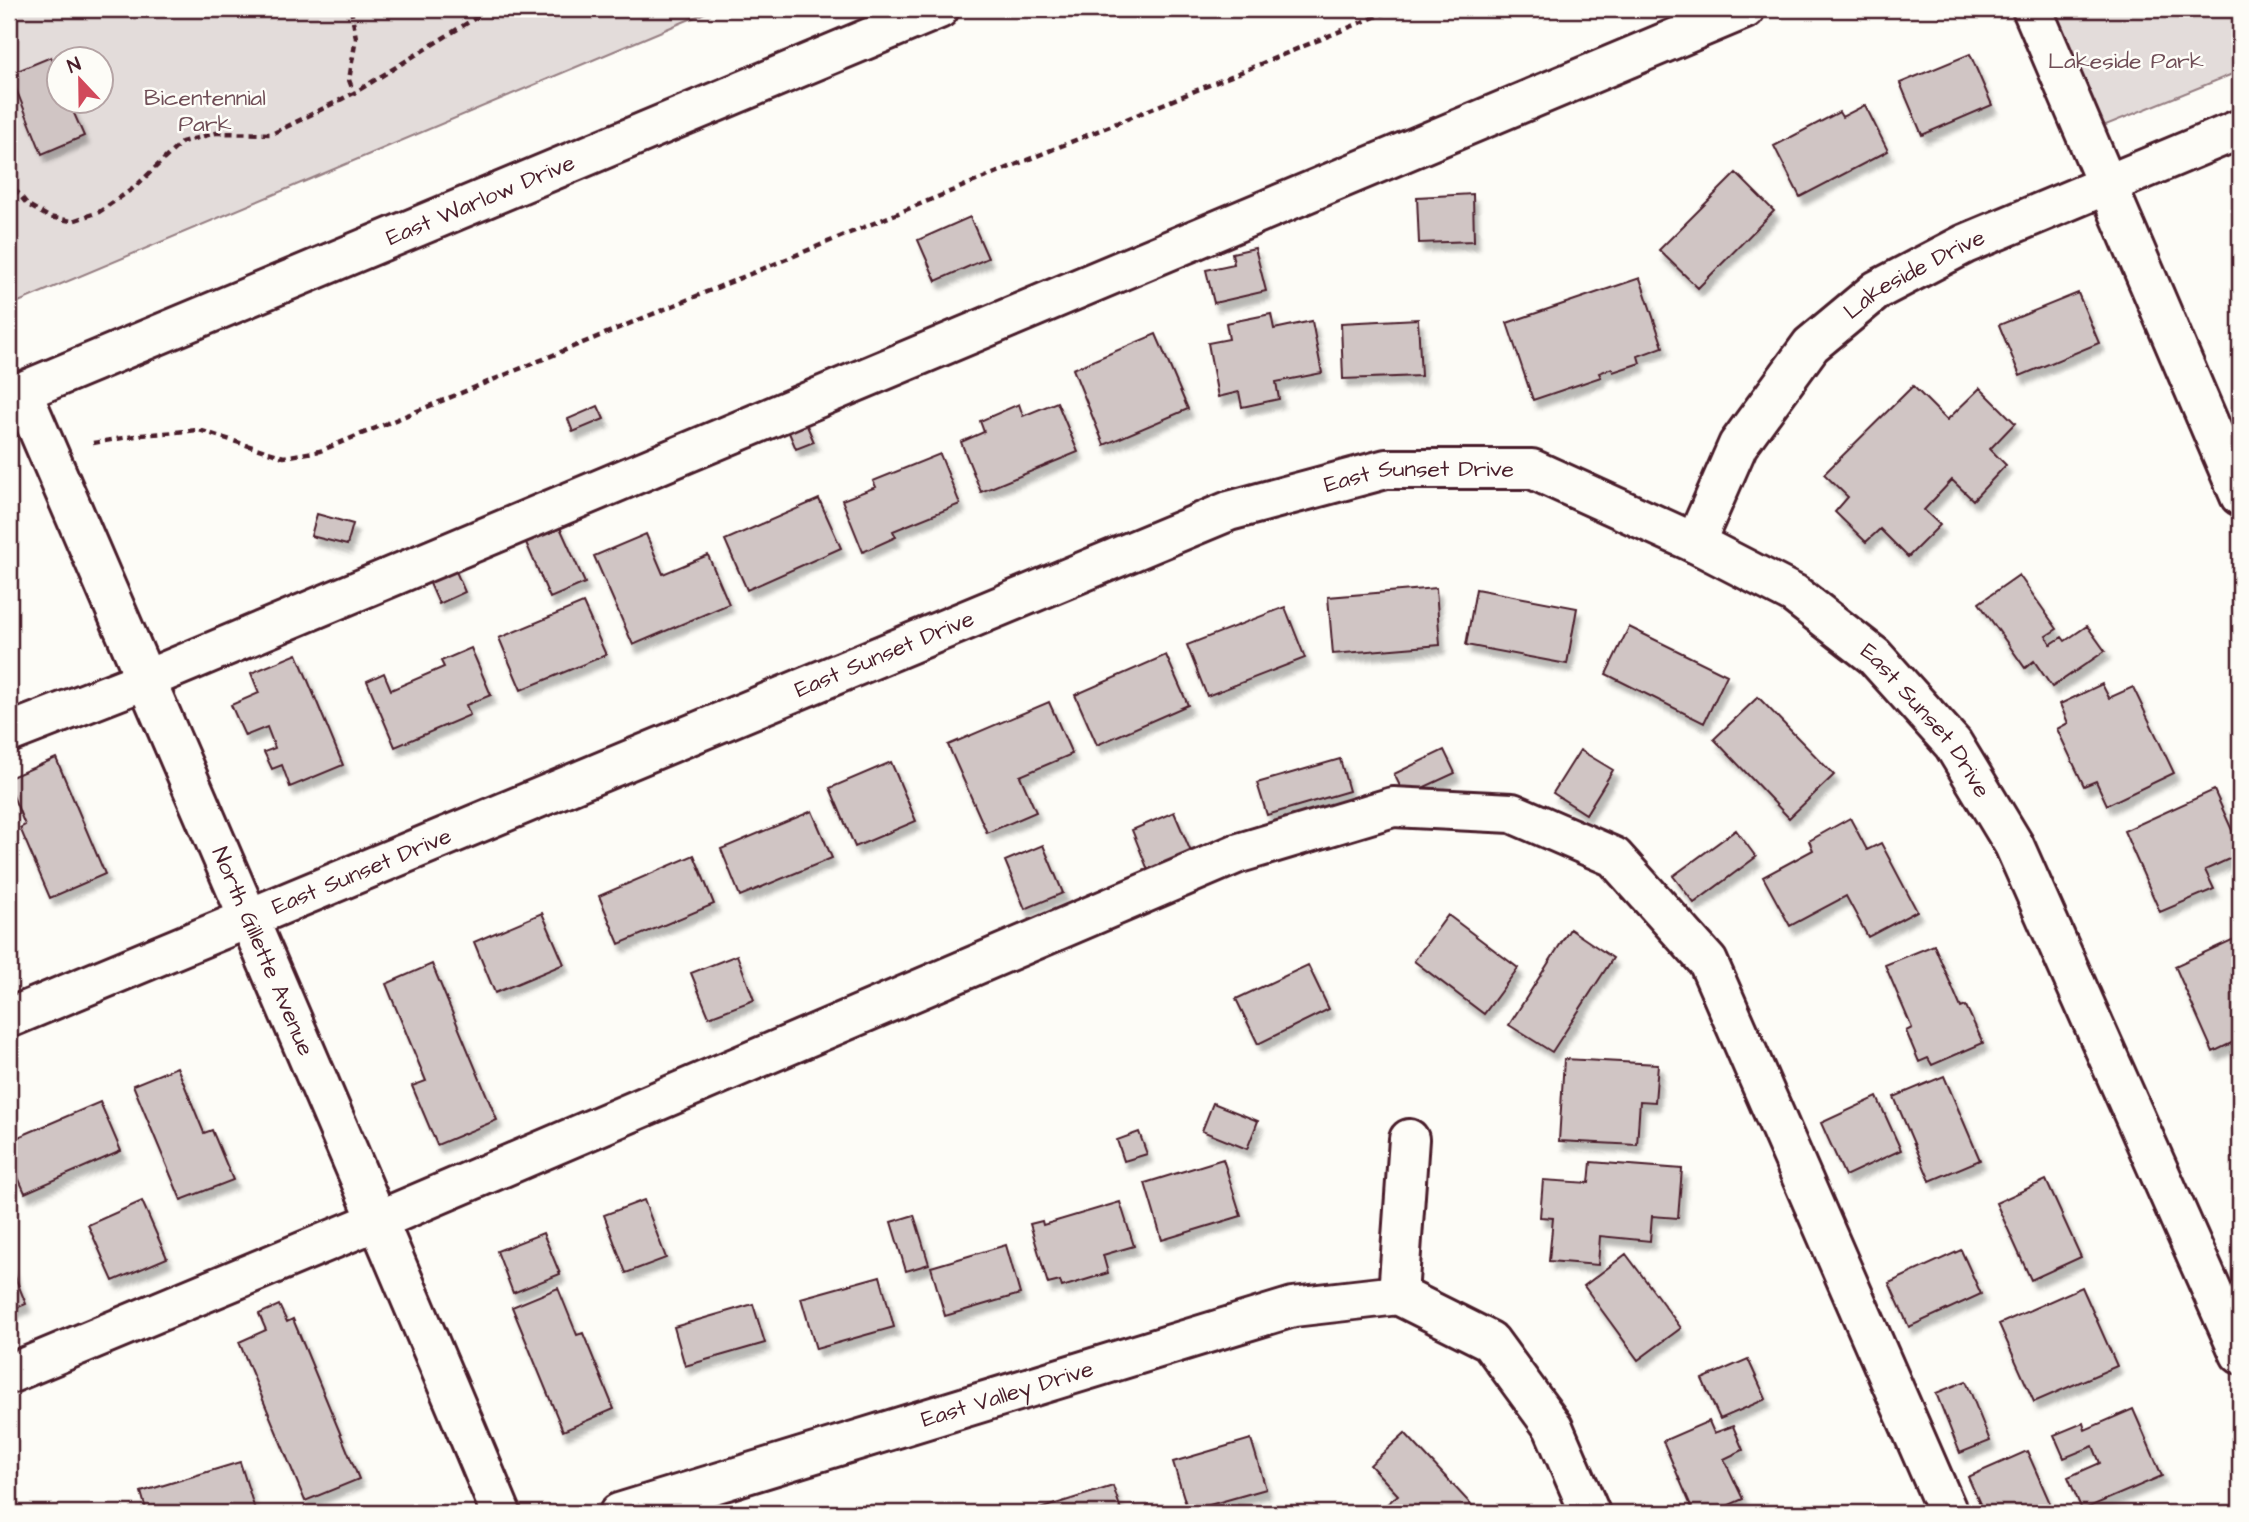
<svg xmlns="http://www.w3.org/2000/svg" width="2249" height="1522" viewBox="0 0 2249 1522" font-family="'Architects Daughter',sans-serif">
<defs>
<filter id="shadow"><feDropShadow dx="4.5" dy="8" stdDeviation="2" flood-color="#0004"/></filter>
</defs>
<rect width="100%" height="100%" fill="#fdfcf7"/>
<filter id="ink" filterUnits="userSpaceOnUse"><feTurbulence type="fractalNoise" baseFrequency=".0143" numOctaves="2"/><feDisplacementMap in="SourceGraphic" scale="14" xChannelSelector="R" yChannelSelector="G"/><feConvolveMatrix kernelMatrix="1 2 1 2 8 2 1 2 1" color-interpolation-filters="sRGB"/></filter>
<g filter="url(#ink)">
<path fill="#e3dcda" stroke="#967e82" stroke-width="2" fill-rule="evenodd" d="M 9,9 L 714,9 L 9,306 ZM 60,60 L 102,60 L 102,102 L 60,102 Z
M 2046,9 L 2240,9 L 2240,71 L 2096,129 Z"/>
<path fill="#d0c5c4" stroke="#4a1f2b" stroke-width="2" filter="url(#shadow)" d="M 1970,54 L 1992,105 L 1922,135 L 1900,83 Z
M 51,57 L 60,78 L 60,102 L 69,102 L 84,136 L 42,154 L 10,74 Z
M 1865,105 L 1888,151 L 1800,197 L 1774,146 L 1839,112 L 1842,117 Z
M 1736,173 L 1774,211 L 1698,288 L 1659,250 Z
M 1473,194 L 1474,241 L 1419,243 L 1417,197 Z
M 970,217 L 988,258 L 936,281 L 918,240 Z
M 1255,248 L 1266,291 L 1214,303 L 1206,270 L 1234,264 L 1232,253 Z
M 1640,278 L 1663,347 L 1638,356 L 1640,363 L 1613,372 L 1612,368 L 1599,373 L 1601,377 L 1533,400 L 1507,323 Z
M 2078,293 L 2099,343 L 2020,376 L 1999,325 Z
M 1271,314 L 1274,329 L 1312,321 L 1322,373 L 1276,382 L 1279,399 L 1242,407 L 1239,392 L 1218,397 L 1208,343 L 1229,339 L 1226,323 Z
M 1418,319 L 1421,376 L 1343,379 L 1341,323 Z
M 1156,334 L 1188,409 L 1104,445 L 1073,369 Z
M 1913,386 L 1947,420 L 1980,388 L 2015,423 L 1990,449 L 2006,465 L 1973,500 L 1952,480 L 1924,510 L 1940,525 L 1908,557 L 1880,529 L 1866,542 L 1835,512 L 1848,497 L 1824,474 Z
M 1057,402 L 1078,452 L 981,492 L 961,442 L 984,432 L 980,421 L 1019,404 L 1023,416 Z
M 598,406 L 604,419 L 573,432 L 568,419 Z
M 805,421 L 814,442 L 796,449 L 787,428 Z
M 940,454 L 960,504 L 893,531 L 896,537 L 863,552 L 842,500 L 876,487 L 873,481 Z
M 819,499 L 841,548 L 747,590 L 725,540 Z
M 317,514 L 353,524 L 347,545 L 311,536 Z
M 558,523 L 585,583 L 550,598 L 524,538 Z
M 646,534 L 663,574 L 708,555 L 729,604 L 633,645 L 594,556 Z
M 451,560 L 465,592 L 439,604 L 425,572 Z
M 2019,575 L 2057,629 L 2046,636 L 2051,644 L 2062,637 L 2065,641 L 2087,626 L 2105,651 L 2052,687 L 2034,661 L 2025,668 L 1979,603 Z
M 1436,588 L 1440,645 L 1333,654 L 1328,597 Z
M 1476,589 L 1577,608 L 1567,664 L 1466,645 Z
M 583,603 L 606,655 L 521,690 L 499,638 Z
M 1285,607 L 1305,658 L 1207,696 L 1187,645 Z
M 1629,627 L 1727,675 L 1704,723 L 1606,674 Z
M 471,648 L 491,695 L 466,705 L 470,715 L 395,747 L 367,681 L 384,673 L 391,690 L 444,667 L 441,661 Z
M 297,654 L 343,765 L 290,787 L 282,765 L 272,769 L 264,752 L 275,748 L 267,727 L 245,736 L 231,705 L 259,693 L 251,673 Z
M 1166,655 L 1188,705 L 1097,745 L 1075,695 Z
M 2102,684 L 2109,698 L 2133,687 L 2174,773 L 2107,805 L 2096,781 L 2084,786 L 2057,729 L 2068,723 L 2060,704 Z
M 1758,697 L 1834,775 L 1789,818 L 1714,739 Z
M 1049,702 L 1072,754 L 1020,776 L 1036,812 L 987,833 L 948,745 Z
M 1444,750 L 1455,773 L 1405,796 L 1394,774 Z
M 1580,750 L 1613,770 L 1586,814 L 1553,793 Z
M 56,758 L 105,874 L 50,898 L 20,828 L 25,825 L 9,786 L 9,778 Z
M 1340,759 L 1349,791 L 1267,815 L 1257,783 Z
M 891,762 L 916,821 L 855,847 L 830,788 Z
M 2214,790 L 2240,848 L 2240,854 L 2205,870 L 2214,889 L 2160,912 L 2124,831 Z
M 812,811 L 832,858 L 740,896 L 721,849 Z
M 1174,812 L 1191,852 L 1148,870 L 1132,830 Z
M 1850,818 L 1867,850 L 1881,843 L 1917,911 L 1868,937 L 1846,896 L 1790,926 L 1763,877 L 1813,850 L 1809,841 Z
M 1736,830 L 1756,857 L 1694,903 L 1673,876 Z
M 1043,845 L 1063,893 L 1025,909 L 1005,861 Z
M 694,855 L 714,904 L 619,944 L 599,896 Z
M 542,913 L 564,964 L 495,993 L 474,942 Z
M 1448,915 L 1518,968 L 1484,1014 L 1414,961 Z
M 1570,929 L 1613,958 L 1552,1052 L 1509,1025 Z
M 2234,939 L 2240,952 L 2240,1039 L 2213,1052 L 2175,966 Z
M 1934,945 L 1961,1008 L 1966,1006 L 1983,1043 L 1932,1065 L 1928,1058 L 1919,1062 L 1906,1031 L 1912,1028 L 1885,965 Z
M 737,955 L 754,1000 L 709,1017 L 691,973 Z
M 432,964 L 497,1120 L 437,1145 L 412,1086 L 426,1081 L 386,984 Z
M 1308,965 L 1329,1009 L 1258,1044 L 1236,999 Z
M 1564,1059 L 1658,1064 L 1655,1102 L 1640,1101 L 1637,1145 L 1559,1141 Z
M 177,1067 L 204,1133 L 212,1130 L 233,1180 L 181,1200 L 133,1085 Z
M 1944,1076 L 1980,1160 L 1930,1181 L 1894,1097 Z
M 1877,1097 L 1901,1150 L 1845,1176 L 1821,1123 Z
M 100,1102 L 121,1151 L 25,1193 L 9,1157 L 9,1141 Z
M 1213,1103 L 1258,1121 L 1247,1149 L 1202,1131 Z
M 1139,1132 L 1147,1154 L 1124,1161 L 1117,1140 Z
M 1223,1159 L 1241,1216 L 1162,1240 L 1145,1183 Z
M 1591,1162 L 1682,1169 L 1678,1218 L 1652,1216 L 1650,1241 L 1600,1236 L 1598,1265 L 1549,1261 L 1553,1218 L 1540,1217 L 1543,1180 L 1589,1183 Z
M 2046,1180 L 2081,1257 L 2031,1280 L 1996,1203 Z
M 644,1200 L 666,1258 L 626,1273 L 604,1215 Z
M 142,1201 L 167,1258 L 113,1281 L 88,1225 Z
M 1120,1202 L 1134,1246 L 1103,1255 L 1108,1273 L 1062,1287 L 1060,1281 L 1048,1284 L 1030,1224 L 1042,1221 L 1043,1225 Z
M 914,1215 L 929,1264 L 906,1271 L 891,1222 Z
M 543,1233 L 560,1274 L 513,1293 L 497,1251 Z
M 1006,1245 L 1020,1294 L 945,1316 L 931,1267 Z
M 1961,1250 L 1981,1294 L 1909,1327 L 1889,1283 Z
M 1626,1254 L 1681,1328 L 1638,1360 L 1584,1286 Z
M 9,1262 L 26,1304 L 9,1311 Z
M 880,1276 L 894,1327 L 816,1349 L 801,1298 Z
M 2082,1287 L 2117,1366 L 2034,1402 L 1999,1324 Z
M 558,1288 L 577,1335 L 583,1333 L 614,1409 L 563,1431 L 512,1307 Z
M 753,1304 L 765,1343 L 685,1366 L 674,1327 Z
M 279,1305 L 287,1322 L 293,1319 L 359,1479 L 305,1501 L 239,1342 L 266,1330 L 259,1314 Z
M 1748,1359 L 1766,1399 L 1720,1419 L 1702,1379 Z
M 1966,1381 L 1990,1441 L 1960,1453 L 1936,1393 Z
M 2133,1409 L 2162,1476 L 2082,1510 L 2068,1477 L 2100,1463 L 2093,1446 L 2064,1458 L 2054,1435 L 2083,1423 L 2085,1430 Z
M 1709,1421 L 1714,1433 L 1733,1426 L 1743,1450 L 1724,1459 L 1743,1499 L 1711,1513 L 1694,1513 L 1663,1441 Z
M 1405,1433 L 1479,1513 L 1396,1513 L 1387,1504 L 1398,1495 L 1370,1465 Z
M 1251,1439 L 1266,1489 L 1188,1511 L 1173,1462 Z
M 2027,1451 L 2050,1503 L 2027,1513 L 1984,1513 L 1968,1477 Z
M 240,1462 L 256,1513 L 147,1513 L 141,1492 Z
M 1113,1486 L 1122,1513 L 1038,1513 L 1036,1510 Z"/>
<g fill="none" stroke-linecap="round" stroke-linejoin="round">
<g stroke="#4a1f2b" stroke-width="44">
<g id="minor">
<path d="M 2032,9 L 2240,496"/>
<path id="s1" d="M 22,392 C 182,765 345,1138 501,1513"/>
<path id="s2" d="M 9,397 L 939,9"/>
<path id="s3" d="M 1695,543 L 1738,445 L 1811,345 L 1877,290 L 1965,244 L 2240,129"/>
<path d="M 9,733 L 145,680 L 1745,9"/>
<path id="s4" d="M 9,1018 L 1229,511 L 1386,469 L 1532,469 L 1695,543 L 1794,594 L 1874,656 L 1953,744 L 2014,845 L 2240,1354"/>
<path d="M 1398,1295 L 1409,1139"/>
<path d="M 9,1374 L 379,1220 L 1236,854 L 1393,807 L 1512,813 L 1614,857 L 1708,962 L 1948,1513"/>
<path id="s5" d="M 619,1513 L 1293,1307 L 1398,1295 L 1490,1341 L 1553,1427 L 1590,1513"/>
</g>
</g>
<path stroke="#4a1f2b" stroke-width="4.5" stroke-dasharray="7 5" stroke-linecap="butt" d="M 351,9 L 356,38 L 349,80 L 354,93
M 9,178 L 12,186 L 28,205 L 49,217 L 72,221 L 99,212 L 135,187 L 182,142 L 216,133 L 272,134 L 354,93 L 482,14 L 481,9
M 93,443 L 141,435 L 199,430 L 284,457 L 320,451 L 1394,9"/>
<use href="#minor" stroke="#fdfcf7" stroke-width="38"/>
</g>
</g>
<g text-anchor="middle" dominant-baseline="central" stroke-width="5" stroke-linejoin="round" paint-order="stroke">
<g font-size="23" fill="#704e57" stroke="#fdfcf7">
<text x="2126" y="61">Lakeside Park</text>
<text x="205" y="98">Bicentennial<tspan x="205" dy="26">Park</tspan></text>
</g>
<g font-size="23" fill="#4a1f2b" stroke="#fdfcf7">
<text stroke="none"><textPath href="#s2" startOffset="511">East Warlow Drive</textPath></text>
<text stroke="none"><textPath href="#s3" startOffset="357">Lakeside Drive</textPath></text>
<text stroke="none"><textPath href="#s4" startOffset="1516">East Sunset Drive</textPath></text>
<text stroke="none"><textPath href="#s4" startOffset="948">East Sunset Drive</textPath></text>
<text stroke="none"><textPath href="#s4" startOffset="2104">East Sunset Drive</textPath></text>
<text stroke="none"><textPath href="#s4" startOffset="382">East Sunset Drive</textPath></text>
<text stroke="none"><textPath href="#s1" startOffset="609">North Gillette Avenue</textPath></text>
<text stroke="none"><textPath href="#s5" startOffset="406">East Valley Drive</textPath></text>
</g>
</g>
<rect width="2249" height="1522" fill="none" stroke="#fdfcf7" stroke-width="35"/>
<rect x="18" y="18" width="2214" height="1487" fill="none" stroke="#4a1f2b" stroke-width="2.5" filter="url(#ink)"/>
<g transform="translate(80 80) rotate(338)"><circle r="33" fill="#fdfcf7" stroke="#b5a4a5" stroke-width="2"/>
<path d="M0-5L12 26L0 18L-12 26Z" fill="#d1495b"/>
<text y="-10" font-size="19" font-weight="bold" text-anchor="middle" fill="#4a1f2b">N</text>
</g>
</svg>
